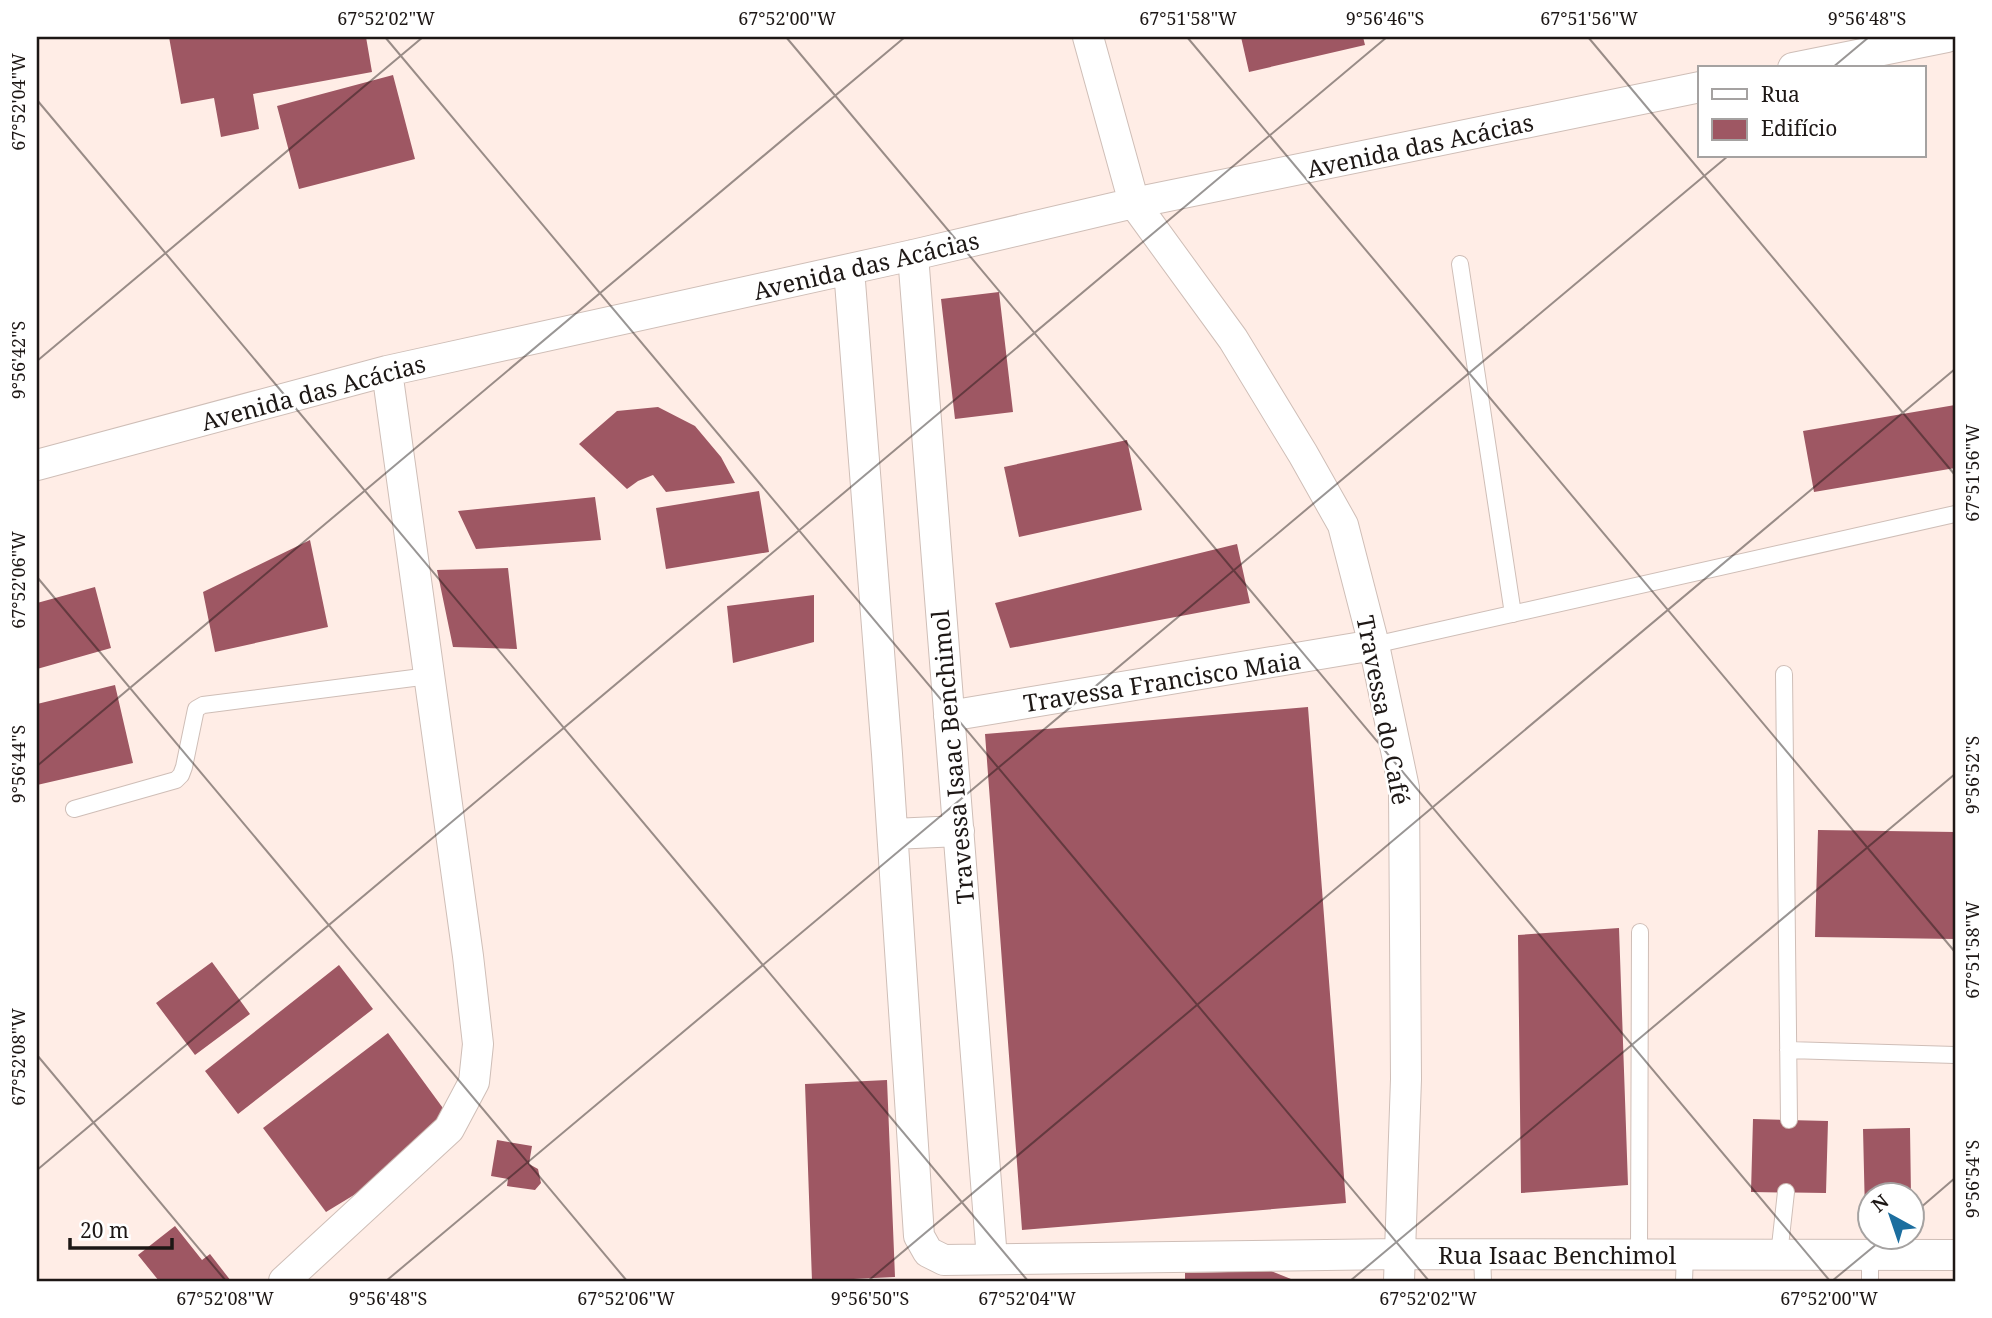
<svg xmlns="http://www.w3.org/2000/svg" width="1992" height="1318" viewBox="0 0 1992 1318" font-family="'Noto Serif',serif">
<rect width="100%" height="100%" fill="#ffede6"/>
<path fill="#9e5763" d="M 169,37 L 366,37 L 372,72 L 253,94 L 259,129 L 221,137 L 214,98 L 181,104 Z
M 1241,37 L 1363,37 L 1365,45 L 1249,72 Z
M 393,75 L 415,159 L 299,189 L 277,106 Z
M 999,292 L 1013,412 L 955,419 L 941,299 Z
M 1955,405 L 1955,468 L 1814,492 L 1803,431 Z
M 658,407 L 695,426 L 721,457 L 735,483 L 666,492 L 653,475 L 638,481 L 627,489 L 579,444 L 617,411 Z
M 1127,440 L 1142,510 L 1019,537 L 1004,467 Z
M 759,491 L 769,552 L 666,569 L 656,508 Z
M 595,497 L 601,540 L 476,549 L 458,511 Z
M 310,540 L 328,627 L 215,652 L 203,592 Z
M 1237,544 L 1250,603 L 1010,648 L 995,603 Z
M 508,568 L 517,649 L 453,647 L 437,570 Z
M 95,587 L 111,648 L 37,669 L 37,603 Z
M 814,595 L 814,642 L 733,663 L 727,606 Z
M 115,685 L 133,763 L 37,785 L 37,704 Z
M 1308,707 L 1346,1203 L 1022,1230 L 985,734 Z
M 1818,830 L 1955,832 L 1955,939 L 1815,937 Z
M 1619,928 L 1628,1185 L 1521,1193 L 1518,935 Z
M 212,962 L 250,1014 L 195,1055 L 156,1003 Z
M 339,965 L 373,1009 L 238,1114 L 205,1071 Z
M 388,1033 L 448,1115 L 372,1184 L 326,1212 L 263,1128 Z
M 887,1080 L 895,1277 L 812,1281 L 805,1084 Z
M 1753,1119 L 1828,1121 L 1826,1193 L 1751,1192 Z
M 1910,1128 L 1911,1196 L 1870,1196 L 1870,1213 L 1865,1214 L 1863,1129 Z
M 497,1140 L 532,1146 L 529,1164 L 538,1169 L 541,1183 L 535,1190 L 507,1186 L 508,1179 L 491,1176 Z
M 175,1226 L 202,1260 L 210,1254 L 231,1281 L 159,1281 L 138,1255 Z
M 1271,1271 L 1296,1281 L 1185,1281 L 1185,1273 Z"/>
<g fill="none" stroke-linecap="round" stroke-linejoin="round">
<g stroke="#cfbeb7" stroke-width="18">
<path id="service" d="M 1460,264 L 1513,614
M 1374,645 L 1955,514
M 1784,674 L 1789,1120
M 74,809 L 176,780 L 181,775 L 184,767 L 196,709 L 203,705 L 429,676
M 1788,1050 L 1955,1055
M 1482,1254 L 1483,1281
M 1639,1254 L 1640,932
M 1779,1255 L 1786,1192
M 1684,1281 L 1685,1254
M 1870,1281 L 1870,1255"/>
</g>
<g stroke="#cfbeb7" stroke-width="32">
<path id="minor" d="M 1088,37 L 1134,203 L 1233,339 L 1303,454 L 1343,525 L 1374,645 L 1404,788 L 1406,1079 L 1399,1281
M 1793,68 L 1947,37
M 913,255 L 992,1259
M 849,269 L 887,754 L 919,1236 L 928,1252 L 944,1260 L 1400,1254 L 1955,1255
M 37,465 L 387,371 L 913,255 L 1134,203 L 1700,87
M 949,716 L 1374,645
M 893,834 L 959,831
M 284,1281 L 449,1129 L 474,1082 L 478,1044 L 468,956 L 387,371"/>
</g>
<use href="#service" stroke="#fff" stroke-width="16"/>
<use href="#minor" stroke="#fff" stroke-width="30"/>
</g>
<path fill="none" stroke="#1d1715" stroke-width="2" stroke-opacity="0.45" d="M 385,37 L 1429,1281M 786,37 L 1830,1281M 1187,37 L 1955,952M 1588,37 L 1955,475M 1832,68 L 1869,37M 37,100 L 1028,1281M 37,361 L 423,37M 37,577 L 627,1281M 37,766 L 905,37M 37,1055 L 226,1281M 37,1170 L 1387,37M 1912,1215 L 1955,1178M 386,1281 L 1728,156M 868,1281 L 1955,369M 1350,1281 L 1955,774M 1832,1281 L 1884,1238"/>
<g text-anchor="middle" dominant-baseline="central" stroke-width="5" stroke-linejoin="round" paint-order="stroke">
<g font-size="24" fill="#1d1715" stroke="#fff">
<text transform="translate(1420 145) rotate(-12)">Avenida das Acácias</text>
<text transform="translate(866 265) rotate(-13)">Avenida das Acácias</text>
<text transform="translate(313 392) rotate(-15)">Avenida das Acácias</text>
<text transform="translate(1162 681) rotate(-9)">Travessa Francisco Maia</text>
<text transform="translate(1384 710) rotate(79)">Travessa do Café</text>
<text transform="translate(952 757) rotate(-95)">Travessa Isaac Benchimol</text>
<text x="1557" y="1254">Rua Isaac Benchimol</text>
</g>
</g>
<rect width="1992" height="1318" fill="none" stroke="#ffffff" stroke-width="77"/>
<rect x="1698" y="66" width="228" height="91" fill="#ffffff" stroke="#a5a2a1" stroke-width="2"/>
<rect x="1712" y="89" width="35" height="10" fill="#ffffff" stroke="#a5a2a1" stroke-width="2"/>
<text x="1761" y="102" font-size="21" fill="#1d1715">Rua</text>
<rect x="1712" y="119" width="35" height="21" fill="#9e5763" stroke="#a5a2a1" stroke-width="2"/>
<text x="1761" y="136" font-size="21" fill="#1d1715">Edifício</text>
<g transform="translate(1891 1216) rotate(320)"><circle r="33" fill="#ffffff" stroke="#a5a2a1" stroke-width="2"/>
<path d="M0-5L12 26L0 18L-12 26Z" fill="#1c6e9f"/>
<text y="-10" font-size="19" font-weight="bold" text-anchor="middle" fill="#1d1715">N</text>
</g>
<path d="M70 1238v10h102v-10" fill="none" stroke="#1d1715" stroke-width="3.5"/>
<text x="80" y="1238" font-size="21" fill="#1d1715" stroke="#ffffff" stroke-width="5" paint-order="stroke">20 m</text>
<rect x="38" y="38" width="1916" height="1242" fill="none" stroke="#1d1715" stroke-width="2.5"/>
<g font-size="18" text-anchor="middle" fill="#1d1715">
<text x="386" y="25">67°52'02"W</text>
<text x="787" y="25">67°52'00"W</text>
<text x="1188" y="25">67°51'58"W</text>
<text x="1385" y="25">9°56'46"S</text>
<text x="1589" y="25">67°51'56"W</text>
<text x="1867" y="25">9°56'48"S</text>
<text transform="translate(19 102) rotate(-90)" y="6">67°52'04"W</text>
<text transform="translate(19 360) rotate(-90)" y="6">9°56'42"S</text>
<text transform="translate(1973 473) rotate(-90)" y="6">67°51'56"W</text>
<text transform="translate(19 580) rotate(-90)" y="6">67°52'06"W</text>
<text transform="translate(19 764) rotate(-90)" y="6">9°56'44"S</text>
<text transform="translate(1973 775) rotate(-90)" y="6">9°56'52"S</text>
<text transform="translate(1973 950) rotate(-90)" y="6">67°51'58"W</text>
<text transform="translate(19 1057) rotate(-90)" y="6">67°52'08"W</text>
<text transform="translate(1973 1179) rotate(-90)" y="6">9°56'54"S</text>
<text x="225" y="1305">67°52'08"W</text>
<text x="388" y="1305">9°56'48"S</text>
<text x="626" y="1305">67°52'06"W</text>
<text x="870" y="1305">9°56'50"S</text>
<text x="1027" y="1305">67°52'04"W</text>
<text x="1428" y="1305">67°52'02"W</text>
<text x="1829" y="1305">67°52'00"W</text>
</g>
</svg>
